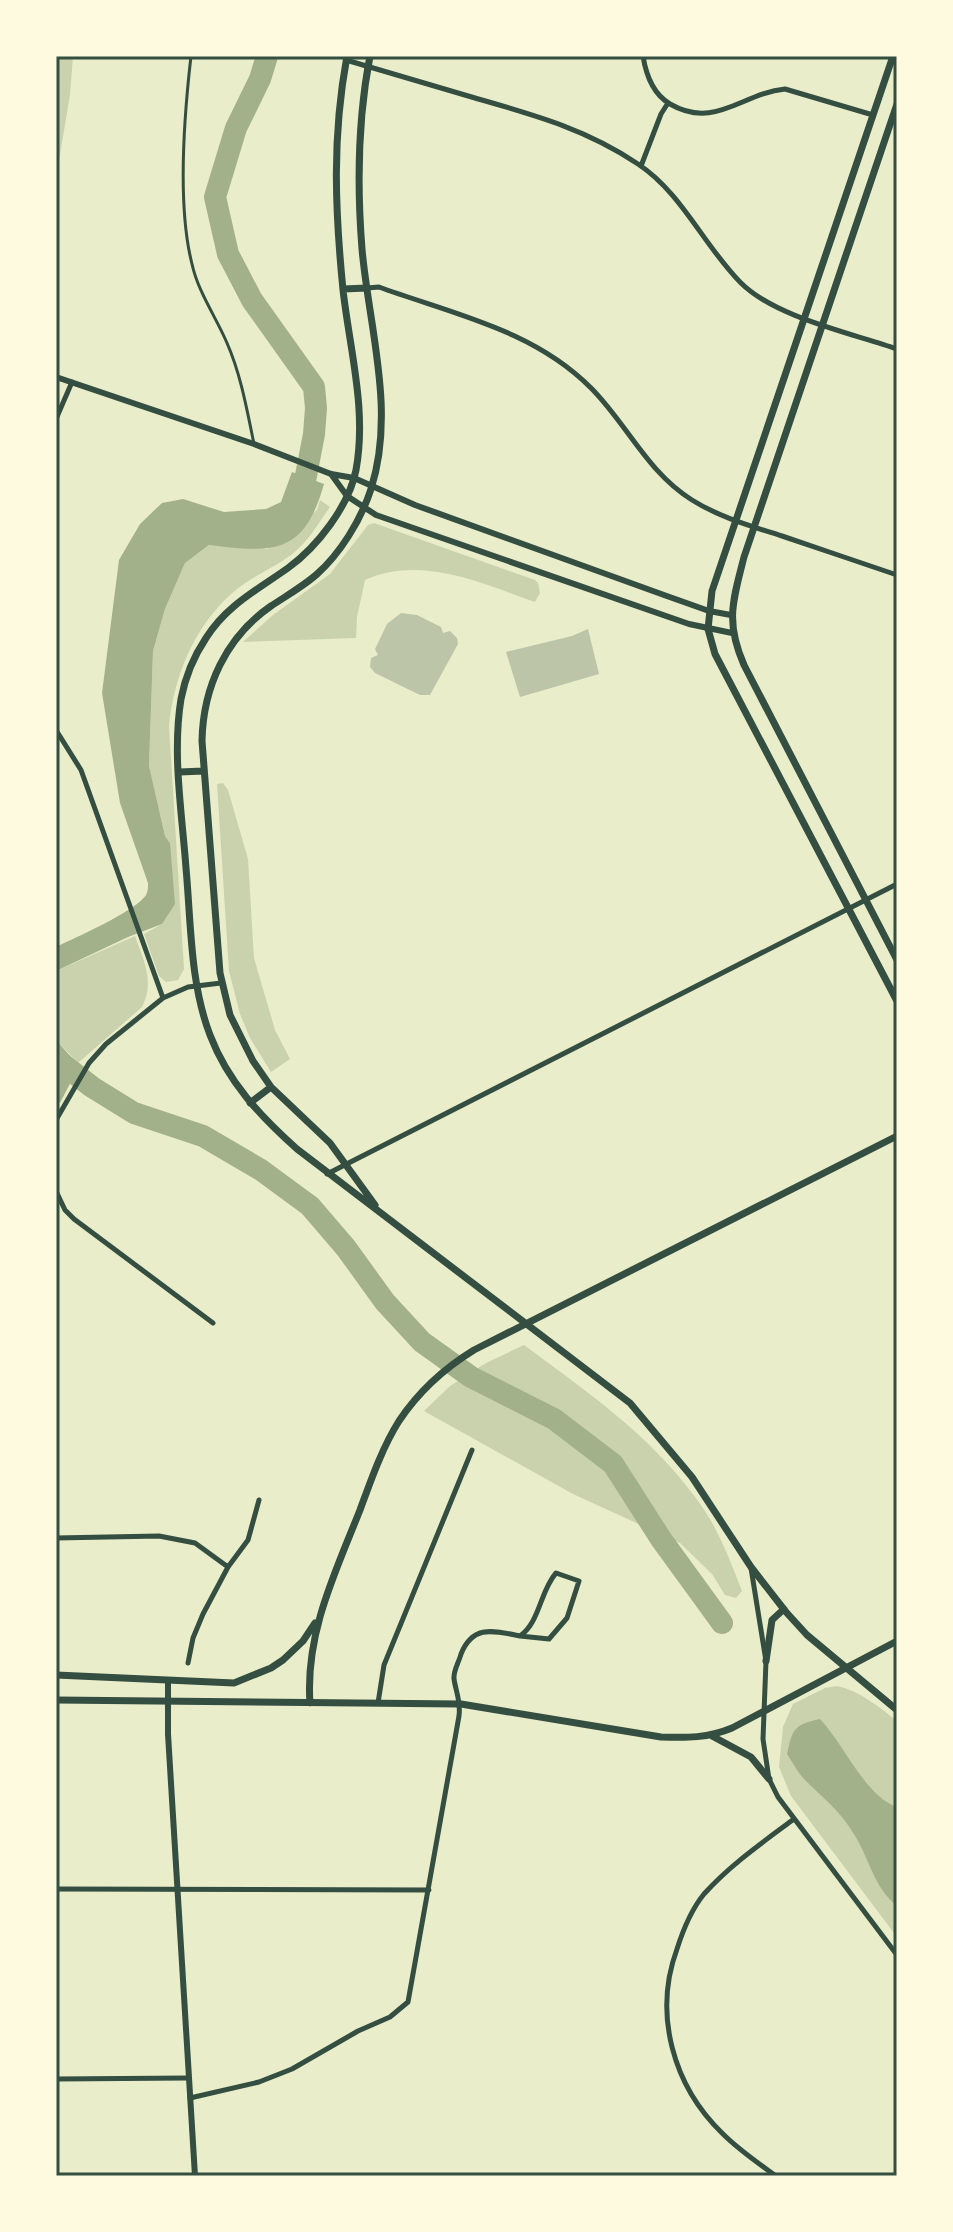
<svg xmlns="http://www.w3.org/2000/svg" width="953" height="2232" viewBox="0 0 953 2232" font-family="Bitter,serif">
<rect width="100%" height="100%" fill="#e9edc9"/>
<path fill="#cad2ad" d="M 56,56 L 73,56 L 70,95 L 56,178 Z
M 320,500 L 330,507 C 318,524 308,542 291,555 C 272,569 248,578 230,595 C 193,629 174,677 169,726 L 184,969 L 178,980 L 166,982 L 159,976 L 144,934 L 162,924 L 170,843 L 165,836 L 149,767 L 153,651 L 165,609 L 185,563 L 209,545 L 267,549 L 317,510 Z
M 374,523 L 535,580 L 538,583 L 540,593 L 535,602 C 481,583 421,555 365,580 L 357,617 L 356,638 L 243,642 L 273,615 L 330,574 L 368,525 Z
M 223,783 L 228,790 L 248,859 L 254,958 L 275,1030 L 290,1059 L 271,1072 L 250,1038 L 240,1014 L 229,971 L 217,784 Z
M 135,936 C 144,961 155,982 142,1007 L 78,1063 L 56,1040 L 56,971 Z
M 524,1345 C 586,1391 649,1434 695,1497 C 717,1525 729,1558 742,1591 L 736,1598 L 725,1595 L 712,1574 L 680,1543 L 573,1494 L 424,1411 L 450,1386 L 486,1363 Z
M 837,1686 C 860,1691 879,1707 897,1721 L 897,1937 L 791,1796 L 779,1767 L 783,1727 L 793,1704 L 825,1688 Z"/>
<path fill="#a3b18a" d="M 292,472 L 324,484 C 304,555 274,553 209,545 L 185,563 L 165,609 L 153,651 L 149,766 L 165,836 L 170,843 L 175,904 L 162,924 L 128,937 L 56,971 L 56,947 C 75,938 136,911 146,895 C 148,891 148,889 148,883 L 120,803 L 102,693 L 119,560 L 140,524 L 162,503 L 183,499 L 224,512 L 266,509 L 281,502 Z
M 56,1040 L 79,1066 L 60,1103 L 56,1099 Z
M 820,1719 C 844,1744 865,1796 897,1807 L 897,1906 C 873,1887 869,1856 852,1831 C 839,1810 822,1797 805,1780 C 798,1773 793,1763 787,1754 C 793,1729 793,1725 820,1719 Z"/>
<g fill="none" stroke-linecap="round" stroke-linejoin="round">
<path stroke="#a3b18a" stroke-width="22" d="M 267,56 L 260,79 L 236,128 L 215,197 L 228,254 L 252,300 L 314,387 L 316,408 L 314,434 L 304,486 L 293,504
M 56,1059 L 92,1087 L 134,1113 L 203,1136 L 261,1170 L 310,1206 L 346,1248 L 385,1302 L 422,1342 L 471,1377 L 554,1419 L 613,1464 L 661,1539 L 722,1623"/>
</g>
<path fill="#bcc5a7" d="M 401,613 L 417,615 L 441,627 L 443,633 L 450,631 L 457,638 L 458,644 L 430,695 L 420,695 L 375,673 L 370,667 L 371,658 L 378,655 L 375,649 L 387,624 Z
M 588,629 L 599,674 L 520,697 L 506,652 L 572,636 Z"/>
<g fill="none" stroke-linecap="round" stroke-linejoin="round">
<path stroke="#344e41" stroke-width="3" d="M 191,56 C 184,117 177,205 192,264 C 198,292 216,317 227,343 C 241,375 247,410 254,444"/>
<path stroke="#344e41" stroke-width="5" d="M 643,56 C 646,75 653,94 670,104 C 715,130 742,93 785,89 L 873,115
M 346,60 C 389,73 432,85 475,98 C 534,115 586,129 638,164 C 682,193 704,246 741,283 C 775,317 851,333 897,349
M 641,166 L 661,114 L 668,103
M 367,288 L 379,287 C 453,314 534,330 591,388 C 627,424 647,472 692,500 C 719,517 751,526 782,536 C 820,549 859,562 897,575
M 56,419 L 72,382
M 56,730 L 81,770 L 163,998
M 56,1120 L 89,1063 L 106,1044 L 163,998 L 188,987 L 221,983
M 327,1174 L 897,884
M 56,1191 L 65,1210 L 74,1219 L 213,1323
M 56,1538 L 159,1536 L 195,1543 L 228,1567
M 751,1568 L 766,1661 L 763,1739 L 769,1779 L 778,1797 L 897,1955
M 188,1663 L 193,1638 L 203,1614 L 228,1567 L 248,1540 L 259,1500
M 378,1703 L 384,1665 L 472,1450
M 56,1889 L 429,1890
M 56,2079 L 188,2078
M 190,2098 L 259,2082 L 292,2069 L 358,2031 L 390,2017 L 408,2002 L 459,1716 C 461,1702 456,1692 454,1679 C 453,1671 459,1662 461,1654 C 473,1624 494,1631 520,1636 C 540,1622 540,1591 556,1573 L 579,1581 L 567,1618 L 549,1639 L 520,1636
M 776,2176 C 758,2163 739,2150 723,2134 C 673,2086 653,2014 677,1949 C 683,1930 691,1910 704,1894 C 730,1865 763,1842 794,1819"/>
<path stroke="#344e41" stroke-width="6" d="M 56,377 L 254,444 L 331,474 L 354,478 L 415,505 L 664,595 L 709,611 L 731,615
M 331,474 L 347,496 L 376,515 L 689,624 L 732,633
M 168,1681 L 168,1734 L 195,2176"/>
<path stroke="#344e41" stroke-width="7" d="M 347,56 C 332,137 335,209 343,290 C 350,351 367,410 356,470 C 349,506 317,547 288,568 C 257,590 227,605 206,638 C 194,656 185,678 181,699 C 172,754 182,813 186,868 C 191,923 190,983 210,1035 C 228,1082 260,1116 297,1149 L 630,1403 L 692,1477 L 751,1567 L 786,1612 L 807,1635 L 897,1710
M 370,56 C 358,118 357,186 362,249 C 369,328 396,411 371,489 C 361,520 340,554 316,575 C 302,587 286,596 271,606 C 226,637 203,687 202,741 L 220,973 L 230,1015 L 253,1061 L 271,1087 L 330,1143 L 375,1205
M 893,56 L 712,591 L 708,629 L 715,654 L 897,1001
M 897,104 L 744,557 C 733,600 725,622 744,665 L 897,960
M 343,289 L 367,288
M 180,772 L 203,771
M 250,1103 L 271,1087
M 766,1661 L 772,1620 L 784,1609
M 56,1675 L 234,1683 L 271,1668 L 283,1660 L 303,1641 L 315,1623
M 56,1700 L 461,1704 L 661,1737 C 687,1738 708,1738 732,1728 L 897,1641
M 310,1703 C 305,1634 335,1573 360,1510 C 371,1480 382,1448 399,1421 C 419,1391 443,1369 474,1350 L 897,1136
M 712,1736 L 751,1757 L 769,1779"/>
</g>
<rect width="953" height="2232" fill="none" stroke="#fefae0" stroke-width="116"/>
<rect x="58" y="58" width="837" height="2116" fill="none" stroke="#344e41" stroke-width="3"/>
</svg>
